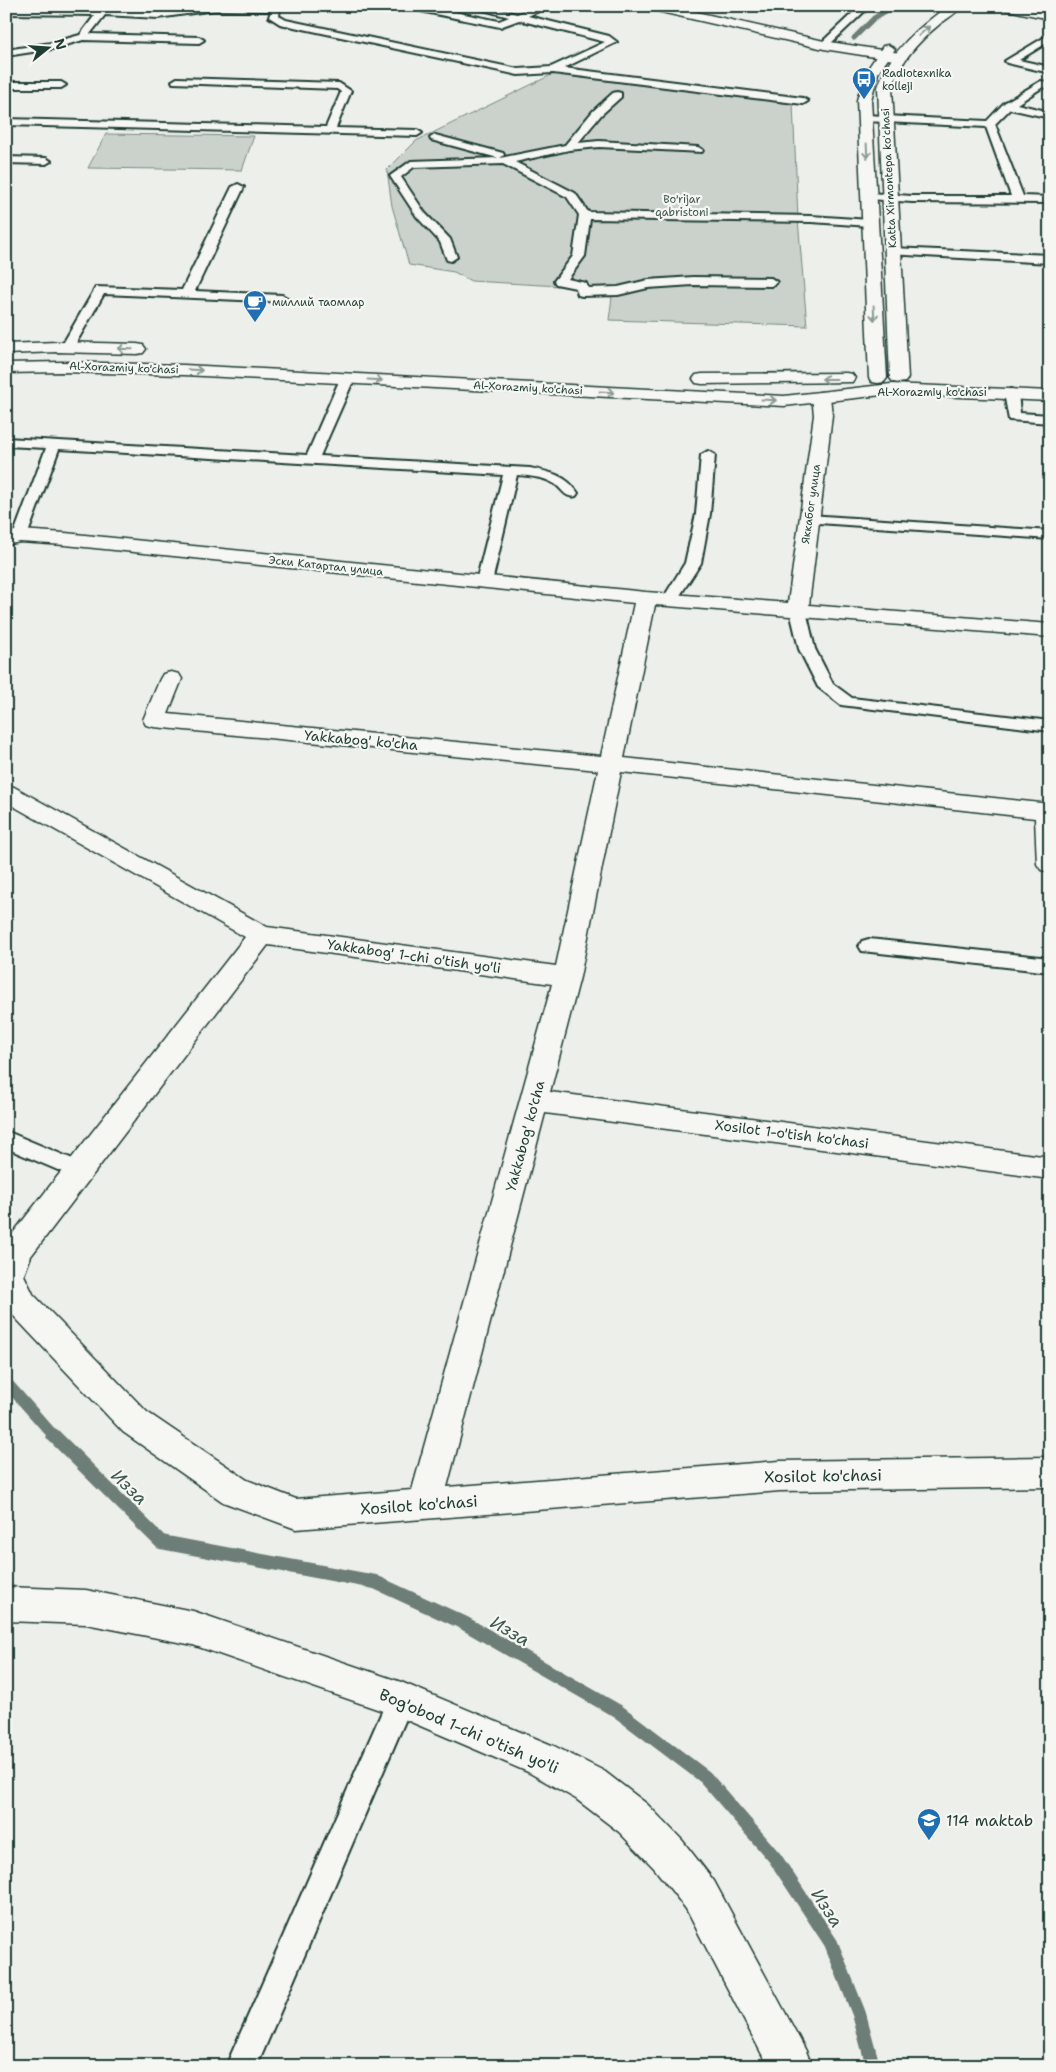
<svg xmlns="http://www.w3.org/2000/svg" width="1056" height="2072" viewBox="0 0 1056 2072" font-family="'Shantell Sans',sans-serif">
<rect width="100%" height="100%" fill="#edefea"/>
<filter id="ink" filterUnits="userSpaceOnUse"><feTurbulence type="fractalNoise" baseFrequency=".02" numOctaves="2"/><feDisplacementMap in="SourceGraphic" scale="10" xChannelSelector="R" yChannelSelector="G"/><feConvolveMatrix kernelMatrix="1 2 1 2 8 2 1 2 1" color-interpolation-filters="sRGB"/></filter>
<g filter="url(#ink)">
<path fill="#cbd2cc" stroke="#758880" d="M 553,74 L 793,104 L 798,219 L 807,326 L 609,320 L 612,297 L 576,294 L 577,287 L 471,281 L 454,272 L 409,265 L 392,206 L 387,170 L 416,141 Z
M 106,134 L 254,136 L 242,170 L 88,168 Z"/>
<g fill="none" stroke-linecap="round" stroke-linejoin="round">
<path stroke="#6c7e77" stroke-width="5" d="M 854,38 L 874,18 L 894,6"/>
<path stroke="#6c7e77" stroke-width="11" d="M 6,1382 L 54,1436"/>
<path stroke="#6c7e77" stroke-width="14" d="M 53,1435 L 161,1542 L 375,1582 L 464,1623 L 619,1712 L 705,1777 L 775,1858 L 831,1943 L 859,2014 L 873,2066"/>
<g stroke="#1f3d34" stroke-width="4">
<path id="lane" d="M 201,6 L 283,6 L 280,9 L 279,16 L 286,20 L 518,69 L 551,67 L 605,42 L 519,20 L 500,27 L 410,9 L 406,6 L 425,6 L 499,21 L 509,17 L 469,6 L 486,6 L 517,14 L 537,6 L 550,6 L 528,16 L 609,36 L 617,42 L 564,68 L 803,98 L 808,101 L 803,104 L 553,73 L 518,75 L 280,24 L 269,17 L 271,11 L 215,10 L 158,18 L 105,15 L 90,34 L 199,37 L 204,40 L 199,43 L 83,40 L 52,49 L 6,56 L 6,50 L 51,43 L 80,35 L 95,15 L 6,14 L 6,8 L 102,9 L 158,12 Z
M 860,6 L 870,6 L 827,47 L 821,47 L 821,43 Z
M 1050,34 L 1050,41 L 1019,60 L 1050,67 L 1050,73 L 1007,63 L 1005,61 Z
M 177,78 L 339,83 L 351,91 L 336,128 L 417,130 L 422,133 L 417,136 L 6,125 L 6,119 L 326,127 L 341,92 L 337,89 L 173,83 L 172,81 Z
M 1041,81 L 1050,83 L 1050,89 L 1043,87 L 1017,104 L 1050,112 L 1050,118 L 1010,109 L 995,124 L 1023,196 L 1050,197 L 1050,203 L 912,202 L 869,199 L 863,196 L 869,193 L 912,196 L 1011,196 L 986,127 L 865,121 L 860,118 L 865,115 L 987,121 L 1004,103 Z
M 6,82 L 61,82 L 66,85 L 61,88 L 6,88 Z
M 617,92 L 621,93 L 621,97 L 601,115 L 578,143 L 599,141 L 698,147 L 703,150 L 702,152 L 599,147 L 569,150 L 515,162 L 575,193 L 588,212 L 811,216 L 870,220 L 876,223 L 870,226 L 811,222 L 590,219 L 585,256 L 568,279 L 586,283 L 588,288 L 618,287 L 648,280 L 693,277 L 771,278 L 777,282 L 771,286 L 693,285 L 648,288 L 618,295 L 582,296 L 578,295 L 576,288 L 556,284 L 554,281 L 573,256 L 579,215 L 567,197 L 503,164 L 414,167 L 401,177 L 425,213 L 450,239 L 457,257 L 451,261 L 447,260 L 440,242 L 417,217 L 390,176 L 411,161 L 498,158 L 431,140 L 430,138 L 435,135 L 503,153 L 504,155 L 500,158 L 565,145 L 593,111 L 613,93 Z
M 6,157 L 46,158 L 51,161 L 46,164 L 6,163 Z
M 238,184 L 244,187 L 195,291 L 282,295 L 288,299 L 286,302 L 104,294 L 72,350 L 62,350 L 61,347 L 96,287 L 182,290 L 232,187 Z
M 892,248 L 1050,255 L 1050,263 L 888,254 L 886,252 L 888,250 Z
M 347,375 L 354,379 L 320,456 L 530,468 C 550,472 566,475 578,493 L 576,496 C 564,499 563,488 553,483 C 543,477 529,476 517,475 L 492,582 L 489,585 L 479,585 L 476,582 L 503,475 L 59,449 L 27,536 L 25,539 L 15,539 L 13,536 L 46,448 L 6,446 L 6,438 L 307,455 L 340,379 Z
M 1011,389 L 1018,393 L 1020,413 L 1050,415 L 1050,423 L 1009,420 L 1004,393 Z
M 708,451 L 715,455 L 710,514 L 701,563 L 675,603 L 665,603 L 662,600 L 685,563 L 696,514 L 701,455 Z
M 809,515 L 1050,531 L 1050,539 L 804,522 L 802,519 L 804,516 Z
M 798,606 L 803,608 L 806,611 L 815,649 L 833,684 L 852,698 L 1050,721 L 1050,731 L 841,705 L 818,687 L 799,649 L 790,611 L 793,608 Z
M 869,939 L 1050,958 L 1050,972 L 862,951 L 859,946 L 862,941 Z
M 6,1131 L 87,1165 L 90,1171 L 87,1177 L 79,1179 L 6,1148 Z
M 401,1687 L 411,1691 L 414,1700 L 257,2066 L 226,2066 L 391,1691 Z"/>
</g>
<g stroke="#1f3d34" stroke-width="3">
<path id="street" d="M 646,6 L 670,6 L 824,41 L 900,53 L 907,57 L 900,61 L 824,49 L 652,10 Z
M 1000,6 L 1026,6 L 1050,11 L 1050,19 L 1002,9 Z
M 821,392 L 827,393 L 830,397 L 832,415 L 809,605 L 1050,624 L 1050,637 L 655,605 L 624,758 L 1050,804 L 1050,872 L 1041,870 L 1037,864 L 1035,818 L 621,772 L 580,977 L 550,1092 L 1050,1157 L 1050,1179 L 545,1113 L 447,1487 L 780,1461 L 1050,1457 L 1050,1487 L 780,1491 L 296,1529 L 223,1502 L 123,1432 L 9,1311 L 6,1306 L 6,1242 L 245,937 L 6,802 L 6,785 L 14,787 L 267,927 L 556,966 L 598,770 L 154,727 L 146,725 L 143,720 L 160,679 L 163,674 L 171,672 L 179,674 L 182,679 L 168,714 L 601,756 L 634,603 L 65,545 L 20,542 L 6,545 L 6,533 L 20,530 L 65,533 L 646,592 L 788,603 L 814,415 L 812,397 L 815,393 ZM 268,945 L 552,984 L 412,1490 L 296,1499 L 247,1480 L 147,1412 L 33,1294 L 24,1275 L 31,1256 Z
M 6,1587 L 86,1590 L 193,1611 L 401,1682 L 554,1746 L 604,1771 L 647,1804 L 682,1840 L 714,1881 L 806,2051 L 812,2066 L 768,2066 L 686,1909 L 654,1868 L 619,1832 L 576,1799 L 528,1772 L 397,1716 L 193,1645 L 86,1624 L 6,1621 Z"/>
</g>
<g stroke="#1f3d34" stroke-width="3">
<path id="secondary" d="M 948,6 L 962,6 C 957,13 948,18 941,23 C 919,41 901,60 892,87 L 908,378 L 905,382 L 899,383 L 893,382 L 890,378 L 878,87 C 890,51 918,28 948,6 Z
M 888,45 L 895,49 L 878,73 L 871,100 L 887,378 L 884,382 L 878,383 L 872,382 L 869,378 L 857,100 L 865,73 L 883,46 Z
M 57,342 L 137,344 L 143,345 L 146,349 L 143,353 L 137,354 L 57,352 L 6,354 L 6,344 Z
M 62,362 L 184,365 L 784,396 L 891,384 L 1050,391 L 1050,401 L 891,394 L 784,406 L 184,375 L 62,372 L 6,373 L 6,363 Z
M 846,373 L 852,374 L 855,378 L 852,382 L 702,384 L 696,383 L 693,379 L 696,375 L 702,374 Z"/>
</g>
<use href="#lane" fill="#f6f6f2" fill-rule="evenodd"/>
<use href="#street" fill="#f6f6f2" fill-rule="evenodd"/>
<use href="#secondary" fill="#f6f6f2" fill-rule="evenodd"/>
</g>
<defs><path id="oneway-shaft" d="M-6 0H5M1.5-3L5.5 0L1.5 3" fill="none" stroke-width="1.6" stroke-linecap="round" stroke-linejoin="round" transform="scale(1.25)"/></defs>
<g stroke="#8a9a93">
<use href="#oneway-shaft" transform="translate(924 31) rotate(-42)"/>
<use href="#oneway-shaft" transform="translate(867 151) rotate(87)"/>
<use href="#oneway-shaft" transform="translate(874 313) rotate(87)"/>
<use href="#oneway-shaft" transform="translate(125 349) rotate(-178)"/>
<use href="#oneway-shaft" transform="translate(195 370) rotate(3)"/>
<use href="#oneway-shaft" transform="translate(829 379) rotate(180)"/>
<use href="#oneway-shaft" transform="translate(375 380) rotate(3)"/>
<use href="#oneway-shaft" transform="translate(607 392) rotate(3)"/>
<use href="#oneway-shaft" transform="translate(769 400) rotate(3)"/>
</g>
</g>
<defs>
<g id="bus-pin" transform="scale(1.25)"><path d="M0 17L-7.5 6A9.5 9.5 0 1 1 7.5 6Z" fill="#1f6fb2" stroke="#f6f6f2"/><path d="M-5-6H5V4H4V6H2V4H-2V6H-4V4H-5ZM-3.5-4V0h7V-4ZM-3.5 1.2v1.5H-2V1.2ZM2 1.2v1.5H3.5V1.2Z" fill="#fff"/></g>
<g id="cafe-pin" transform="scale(1.25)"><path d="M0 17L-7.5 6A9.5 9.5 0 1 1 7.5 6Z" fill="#1f6fb2" stroke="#f6f6f2"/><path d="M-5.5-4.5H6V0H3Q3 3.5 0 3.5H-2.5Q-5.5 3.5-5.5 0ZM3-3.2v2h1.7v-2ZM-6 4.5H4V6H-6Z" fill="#fff"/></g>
<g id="school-pin" transform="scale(1.25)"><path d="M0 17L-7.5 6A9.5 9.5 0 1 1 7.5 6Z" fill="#1f6fb2" stroke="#f6f6f2"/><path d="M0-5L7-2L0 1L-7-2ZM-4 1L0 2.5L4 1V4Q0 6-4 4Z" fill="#fff"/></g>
</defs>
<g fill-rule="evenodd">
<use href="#bus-pin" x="864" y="79"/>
<use href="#cafe-pin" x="255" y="302"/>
<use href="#school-pin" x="929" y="1820"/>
</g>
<g text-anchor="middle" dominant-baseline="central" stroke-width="4.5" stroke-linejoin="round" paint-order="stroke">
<g font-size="11" fill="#1f3d34" stroke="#f6f6f2" text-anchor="start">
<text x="882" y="73">Radiotexnika<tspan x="882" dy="13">kolleji</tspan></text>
<text x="272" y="302">миллий таомлар</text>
</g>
<g font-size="11" fill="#1f3d34" stroke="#f6f6f2">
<text transform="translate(889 178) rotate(-93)">Katta Xirmontepa koʻchasi</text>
<text transform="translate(124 368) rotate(2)">Al-Xorazmiy ko'chasi</text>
<text transform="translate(528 388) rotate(3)">Al-Xorazmiy ko'chasi</text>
<text x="932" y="392">Al-Xorazmiy ko'chasi</text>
<text transform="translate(811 504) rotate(-82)">Яккабог улица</text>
<text transform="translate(326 566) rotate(6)">Эски Катартал улица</text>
</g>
<g font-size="11" fill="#415b52" stroke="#f6f6f2">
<text x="682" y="199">Bo'rijar<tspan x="682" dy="13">qabristoni</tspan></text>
</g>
<g font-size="14" fill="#1f3d34" stroke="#f6f6f2">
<text transform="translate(361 740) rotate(5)">Yakkabog' ko'cha</text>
<text transform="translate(414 956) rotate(8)">Yakkabog' 1-chi o'tish yo'li</text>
<text transform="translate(792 1134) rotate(7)">Xosilot 1-o'tish ko'chasi</text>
<text transform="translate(525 1136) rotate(-75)">Yakkabog' ko'cha</text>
</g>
<g font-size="16" fill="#1f3d34" stroke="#f6f6f2">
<text transform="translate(823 1476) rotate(-1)">Xosilot ko'chasi</text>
<text transform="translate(419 1505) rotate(-4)">Xosilot ko'chasi</text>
<text transform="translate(469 1731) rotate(23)">Bog'obod 1-chi o'tish yo'li</text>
</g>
<g font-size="16" fill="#1f3d34" stroke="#f6f6f2" text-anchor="start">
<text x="946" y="1820">114 maktab</text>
</g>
<g font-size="18" font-style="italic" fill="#3f5850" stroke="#f6f6f2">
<text transform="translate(129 1487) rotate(44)">Изза</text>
<text transform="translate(510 1631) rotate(30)">Изза</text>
<text transform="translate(827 1908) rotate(57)">Изза</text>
</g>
</g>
<rect width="1056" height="2072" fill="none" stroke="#f6f6f2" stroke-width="25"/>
<rect x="12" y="12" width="1031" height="2047" fill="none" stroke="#1f3d34" stroke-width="2" filter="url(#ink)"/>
<g transform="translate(48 48) rotate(73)" stroke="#f6f6f2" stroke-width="4" paint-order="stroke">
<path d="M0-4L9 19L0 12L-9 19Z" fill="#1f3d34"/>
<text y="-8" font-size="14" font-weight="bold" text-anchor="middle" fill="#1f3d34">N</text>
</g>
</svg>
